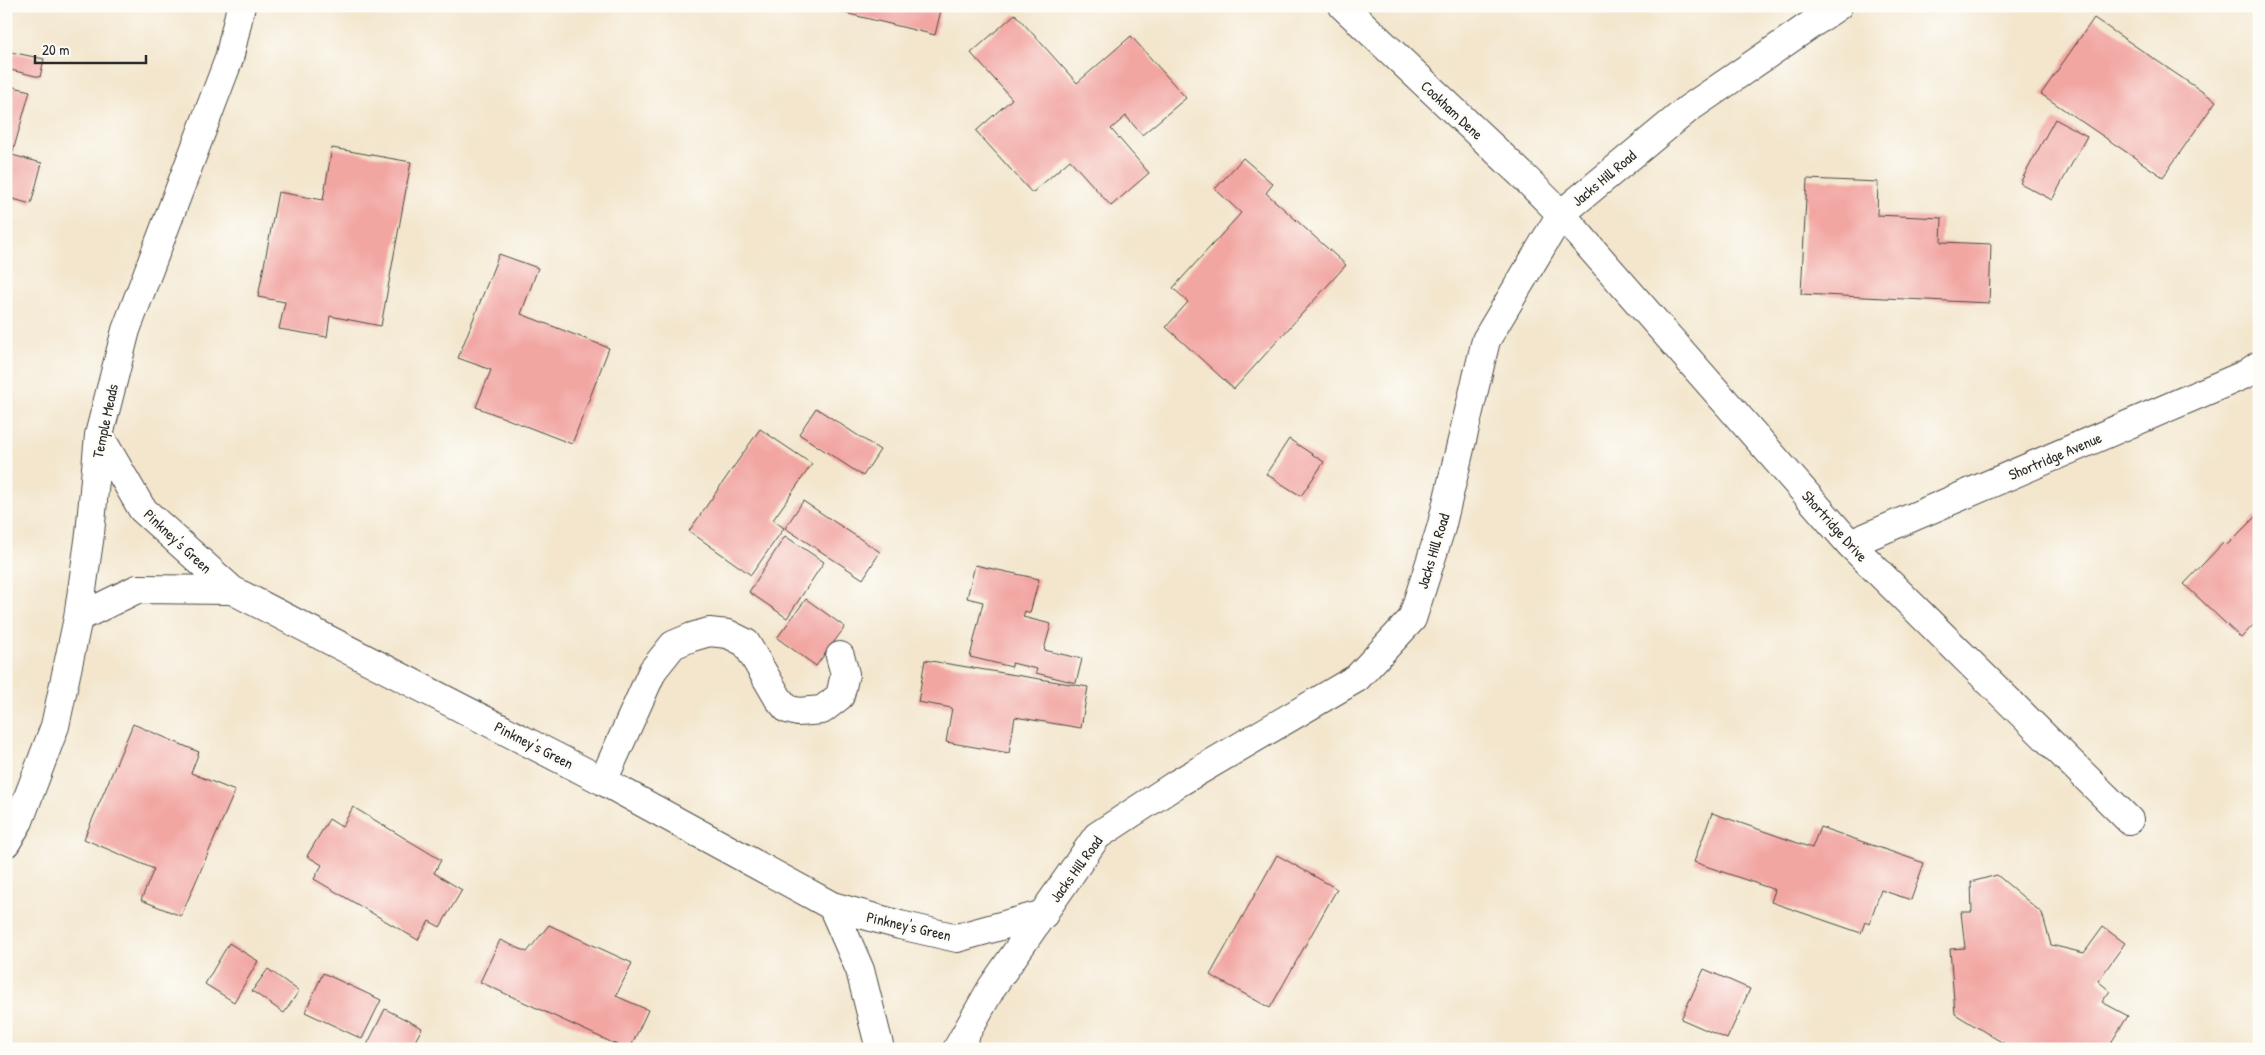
<svg xmlns="http://www.w3.org/2000/svg" width="2265" height="1055" viewBox="0 0 2265 1055" font-family="'Patrick Hand',sans-serif">
<rect width="100%" height="100%" fill="#fdfcf7"/>
<filter id="ink" filterUnits="userSpaceOnUse"><feTurbulence type="fractalNoise" baseFrequency=".02" numOctaves="2"/><feDisplacementMap in="SourceGraphic" scale="10" xChannelSelector="R" yChannelSelector="G"/><feConvolveMatrix kernelMatrix="1 2 1 2 8 2 1 2 1" color-interpolation-filters="sRGB"/></filter>
<filter id="wash" filterUnits="userSpaceOnUse"><feTurbulence type="fractalNoise" baseFrequency=".0096" numOctaves="4" result="noise"/><feDisplacementMap in="SourceGraphic" scale="20" xChannelSelector="R" yChannelSelector="G"/><feGaussianBlur stdDeviation="1.12" result="paint"/><feColorMatrix in="noise" values="0 0 0 0 0 0 0 0 0 0 0 0 0 0 0 0 0 1.4 0 .05"/><feComposite in="paint" operator="in"/></filter>
<g filter="url(#wash)">
<rect width="100%" height="100%" fill="#f3e6cd"/>
<g id="blocks">
<path fill="#f2a6a2" d="M 816,6 L 942,6 L 935,35 Z
M 1015,14 L 1077,83 L 1131,36 L 1186,98 L 1142,135 L 1126,116 L 1111,129 L 1149,173 L 1111,206 L 1070,160 L 1032,193 L 976,131 L 1012,99 L 971,53 Z
M 2094,18 L 2216,101 L 2163,177 L 2041,94 Z
M 6,51 L 44,59 L 40,77 L 6,69 Z
M 6,85 L 30,91 L 12,155 L 42,163 L 31,204 L 6,197 Z
M 2055,119 L 2087,136 L 2052,200 L 2020,183 Z
M 332,148 L 411,162 L 381,326 L 330,316 L 327,337 L 279,329 L 285,302 L 258,297 L 278,192 L 323,200 Z
M 1243,158 L 1273,184 L 1266,193 L 1346,265 L 1234,389 L 1166,327 L 1188,302 L 1173,288 L 1241,213 L 1215,189 Z
M 1807,179 L 1878,182 L 1877,215 L 1942,218 L 1941,242 L 1991,244 L 1989,303 L 1801,294 Z
M 499,254 L 538,268 L 521,314 L 609,348 L 572,444 L 476,407 L 491,370 L 458,358 Z
M 816,408 L 880,450 L 863,476 L 799,434 Z
M 760,429 L 812,464 L 773,520 L 784,528 L 751,575 L 689,531 Z
M 1289,439 L 1324,462 L 1301,496 L 1266,474 Z
M 803,501 L 880,552 L 863,579 L 785,528 Z
M 2255,517 L 2259,521 L 2259,619 L 2241,638 L 2184,584 L 2224,542 L 2227,545 Z
M 785,536 L 824,562 L 787,618 L 749,592 Z
M 975,565 L 1039,579 L 1030,613 L 1025,611 L 1023,617 L 1051,624 L 1044,650 L 1082,659 L 1076,683 L 1036,673 L 1037,669 L 1012,663 L 1012,667 L 970,657 L 983,602 L 967,598 Z
M 806,599 L 845,627 L 816,666 L 777,638 Z
M 925,660 L 1088,687 L 1081,728 L 1015,717 L 1009,753 L 946,742 L 952,708 L 918,702 Z
M 133,724 L 199,752 L 191,773 L 235,791 L 181,916 L 141,900 L 154,869 L 84,839 Z
M 353,807 L 441,860 L 434,873 L 462,890 L 440,927 L 429,921 L 418,940 L 314,879 L 322,865 L 307,856 L 329,819 L 342,827 Z
M 1712,813 L 1812,848 L 1820,827 L 1924,863 L 1911,900 L 1881,890 L 1869,924 L 1865,922 L 1861,933 L 1771,902 L 1775,890 L 1694,862 Z
M 1277,855 L 1337,889 L 1270,1008 L 1210,975 Z
M 1997,875 L 2042,913 L 2051,945 L 2084,953 L 2103,927 L 2125,943 L 2098,981 L 2110,991 L 2102,1002 L 2128,1016 L 2107,1049 L 2013,1049 L 1955,1014 L 1950,949 L 1965,948 L 1961,912 L 1972,912 L 1971,882 Z
M 549,925 L 632,963 L 616,996 L 648,1010 L 630,1049 L 626,1049 L 480,982 L 500,940 L 527,952 Z
M 229,943 L 258,961 L 234,1002 L 205,984 Z
M 268,969 L 299,991 L 284,1013 L 252,991 Z
M 1704,969 L 1750,989 L 1727,1039 L 1681,1019 Z
M 323,973 L 381,1000 L 362,1039 L 305,1012 Z
M 385,1009 L 422,1028 L 411,1049 L 365,1049 Z"/>
</g>
</g>
<g filter="url(#ink)">
<use href="#blocks" fill-opacity="0" stroke="#494743" stroke-width="1"/>
<g fill="none" stroke-linecap="round" stroke-linejoin="round">
<g stroke="#494743" stroke-width="30">
<path id="minor" d="M 1343,6 L 1521,174 L 1561,214 L 1850,544 L 2129,820
M 99,435 L 142,509 L 232,590 L 603,781 L 832,906 L 900,925 L 957,938 L 1044,914
M 1850,544 L 2246,374 L 2259,365
M 78,618 L 137,589 L 232,590
M 603,781 L 653,670 L 673,645 L 692,637 L 709,632 L 728,634 L 746,643 L 778,698 L 787,709 L 798,712 L 822,710 L 840,696 L 845,674 L 840,656
M 6,843 L 19,821 L 55,726 L 78,618 L 90,534 L 99,435 L 126,330 L 229,59 L 241,6
M 832,906 L 860,970 L 880,1049
M 957,1049 L 992,987 L 1097,836 L 1178,783 L 1357,678 L 1412,619 L 1441,528 L 1486,340 L 1561,214 L 1688,109 L 1838,6"/>
</g>
<use href="#minor" stroke="#fff" stroke-width="28"/>
</g>
</g>
<g text-anchor="middle" dominant-baseline="central" stroke-width="5" stroke-linejoin="round" paint-order="stroke">
<g font-size="15" fill="#2b2b2b" stroke="#fdfcf7">
<text transform="translate(1452 110) rotate(43)">Cookham Dene</text>
<text transform="translate(1604 178) rotate(-40)">Jacks Hill Road</text>
<text transform="translate(105 421) rotate(-78)">Temple Meads</text>
<text transform="translate(2055 456) rotate(-23)">Shortridge Avenue</text>
<text transform="translate(1835 526) rotate(48)">Shortridge Drive</text>
<text transform="translate(178 541) rotate(43)">Pinkney's Green</text>
<text transform="translate(1433 551) rotate(-73)">Jacks Hill Road</text>
<text transform="translate(534 745) rotate(27)">Pinkney's Green</text>
<text transform="translate(1076 869) rotate(-54)">Jacks Hill Road</text>
<text transform="translate(909 926) rotate(13)">Pinkney's Green</text>
</g>
</g>
<rect width="2265" height="1055" fill="none" stroke="#fdfcf7" stroke-width="25"/>
<path d="M35 55v8h111v-8" fill="none" stroke="#2b2b2b" stroke-width="2.5"/>
<text x="42" y="55" font-size="15" fill="#2b2b2b" stroke="#fdfcf7" stroke-width="4" paint-order="stroke">20 m</text>
</svg>
